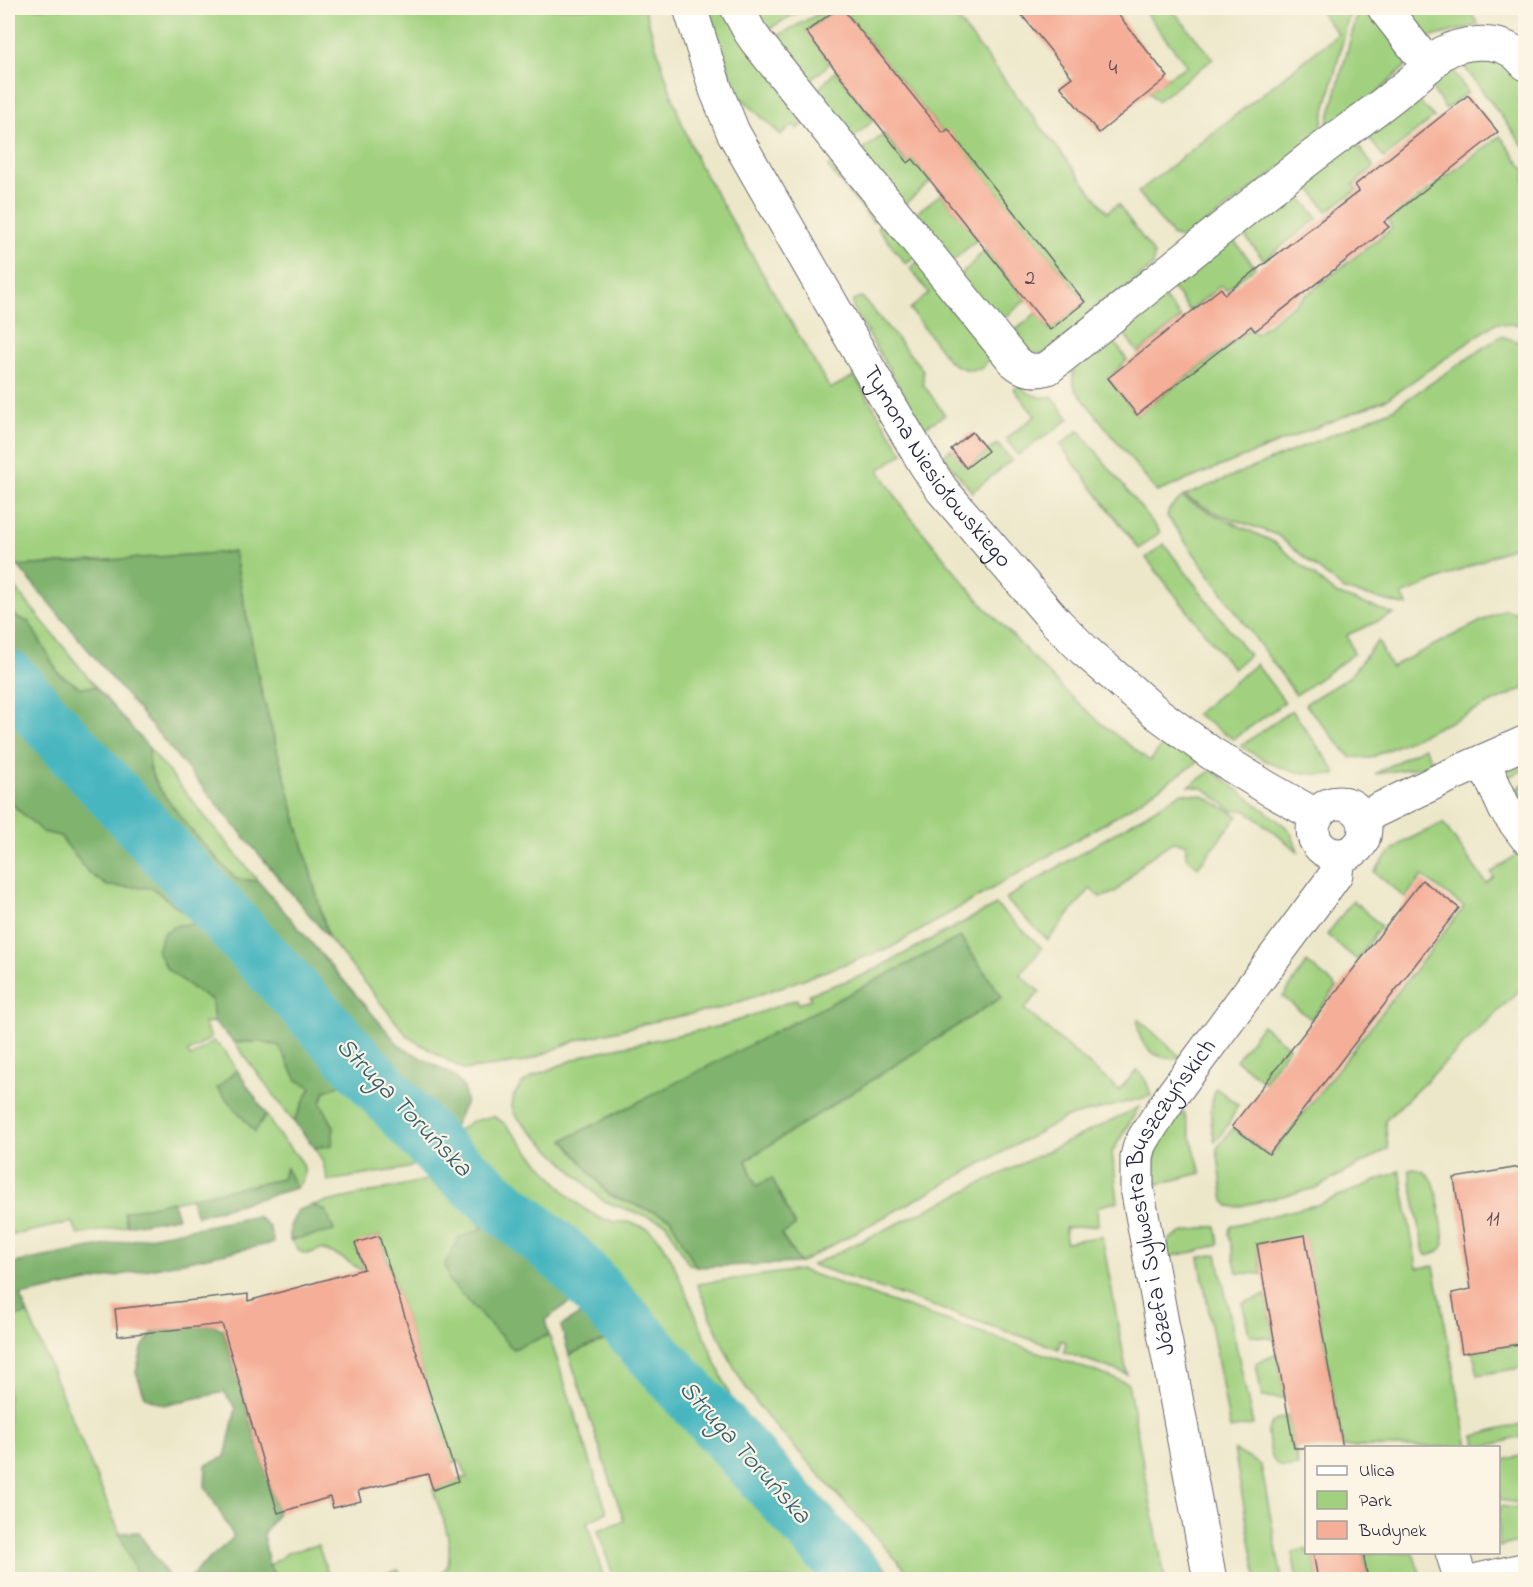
<svg xmlns="http://www.w3.org/2000/svg" width="1533" height="1587" viewBox="0 0 1533 1587" font-family="'Indie Flower',sans-serif">
<rect width="100%" height="100%" fill="#fcf5e5"/>
<filter id="ink" filterUnits="userSpaceOnUse"><feTurbulence type="fractalNoise" baseFrequency=".0167" numOctaves="2"/><feDisplacementMap in="SourceGraphic" scale="12" xChannelSelector="R" yChannelSelector="G"/><feConvolveMatrix kernelMatrix="1 2 1 2 8 2 1 2 1" color-interpolation-filters="sRGB"/></filter>
<filter id="wash" filterUnits="userSpaceOnUse"><feTurbulence type="fractalNoise" baseFrequency=".008" numOctaves="4" result="noise"/><feDisplacementMap in="SourceGraphic" scale="24" xChannelSelector="R" yChannelSelector="G"/><feGaussianBlur stdDeviation="1.35" result="paint"/><feColorMatrix in="noise" values="0 0 0 0 0 0 0 0 0 0 0 0 0 0 0 0 0 1.4 0 .05"/><feComposite in="paint" operator="in"/></filter>
<g filter="url(#wash)">
<rect width="100%" height="100%" fill="#ede7ca"/>
<path fill="#a1d17f" stroke="#627a5d" stroke-width="1.5" d="M 8,8 L 644,8 C 661,61 676,115 700,166 L 830,389 L 854,376 L 903,453 L 879,470 L 903,508 L 983,605 L 1063,689 L 1103,725 L 1150,761 L 1167,739 L 1199,761 L 1117,816 L 890,948 L 722,1008 L 660,1020 L 574,1041 L 524,1062 L 464,1070 L 408,1037 L 328,937 L 261,690 L 234,552 L 18,566 L 8,553 Z
M 708,8 L 729,8 L 808,120 L 798,129 L 793,125 L 781,135 L 736,93 Z
M 749,8 L 805,8 L 762,33 Z
M 829,8 L 838,8 L 806,31 L 830,63 L 805,86 L 768,41 Z
M 842,8 L 949,8 L 1107,212 L 1118,204 L 1152,251 L 1154,255 L 1153,266 L 1045,354 L 1017,351 L 1008,337 L 1036,313 L 1050,330 L 1085,302 L 948,130 L 943,133 Z
M 1153,8 L 1171,8 L 1213,59 L 1157,101 L 1149,92 L 1168,77 L 1187,66 L 1146,13 Z
M 1317,8 L 1351,8 L 1318,139 L 1187,238 L 1180,238 L 1172,235 L 1138,192 L 1338,34 Z
M 1359,8 L 1373,8 L 1408,64 L 1330,136 L 1327,125 Z
M 1402,8 L 1467,8 L 1479,25 L 1428,38 Z
M 1457,57 L 1506,59 L 1525,82 L 1525,148 Z
M 1450,67 L 1468,92 L 1446,109 L 1428,84 Z
M 836,71 L 874,120 L 851,140 L 810,98 Z
M 1412,94 L 1434,117 L 1384,158 L 1364,131 Z
M 884,134 L 907,163 L 913,159 L 931,181 L 902,207 L 859,153 Z
M 1500,136 L 1525,170 L 1525,325 L 1496,323 L 1387,399 L 1157,492 L 1075,389 C 1073,381 1071,371 1075,364 C 1079,358 1103,342 1110,335 L 1127,360 L 1108,378 L 1137,415 L 1250,329 L 1256,334 L 1392,228 L 1388,221 Z
M 1354,140 L 1374,167 L 1353,185 L 1357,190 L 1327,211 L 1304,180 Z
M 838,159 L 881,213 L 873,222 L 828,167 Z
M 1293,189 L 1318,218 L 1264,260 L 1241,231 Z
M 941,194 L 978,239 L 949,264 L 911,217 Z
M 888,218 L 916,254 L 906,264 L 877,227 Z
M 1231,237 L 1255,267 L 1226,290 L 1221,285 L 1190,311 L 1171,286 Z
M 985,250 L 1026,300 L 996,325 L 957,279 Z
M 921,259 L 988,353 L 988,359 L 985,365 L 981,369 L 968,370 L 955,365 L 949,361 L 910,309 L 929,293 L 910,268 Z
M 1161,294 L 1181,318 L 1138,353 L 1120,328 Z
M 860,297 L 863,298 L 923,370 L 923,384 L 945,415 L 923,428 L 853,308 L 853,301 Z
M 1501,336 L 1525,344 L 1525,542 L 1402,595 L 1408,606 L 1344,590 L 1277,535 L 1218,514 L 1184,496 L 1391,410 Z
M 1019,386 C 1029,394 1039,400 1052,396 L 1069,419 L 1018,455 L 1006,439 L 1035,416 L 1014,389 Z
M 1079,430 L 1160,532 L 1139,549 L 1060,445 Z
M 997,444 L 1012,460 L 972,492 L 943,456 L 951,449 L 967,468 Z
M 1182,497 L 1215,515 L 1274,542 L 1336,594 L 1394,614 L 1347,635 L 1354,654 L 1296,695 L 1167,516 L 1169,509 Z
M 1164,544 L 1249,655 L 1233,669 L 1146,558 Z
M 8,579 L 96,687 L 79,687 L 59,674 L 29,622 L 16,617 L 8,606 Z
M 1505,609 L 1525,616 L 1525,688 L 1370,758 L 1350,757 L 1305,704 L 1349,677 L 1378,641 L 1391,667 Z
M 1256,664 L 1285,702 L 1233,739 L 1196,714 Z
M 1292,710 L 1333,768 L 1336,775 C 1294,775 1275,769 1241,746 Z
M 1424,747 L 1434,765 L 1375,774 Z
M 149,748 L 258,881 L 236,879 L 195,835 L 158,787 L 149,767 Z
M 1525,757 L 1525,769 L 1500,781 L 1496,770 Z
M 1212,770 L 1285,826 L 1291,833 L 1298,851 L 1245,810 L 1233,811 L 1203,788 L 1189,786 Z
M 1525,783 L 1525,820 L 1515,791 L 1520,786 Z
M 1181,793 L 1202,795 L 1238,816 L 1198,867 L 1186,857 L 1186,844 L 1172,842 C 1163,849 1152,855 1144,862 C 1129,875 1121,895 1100,897 L 1090,889 L 1048,940 L 1005,899 Z
M 8,796 L 14,806 L 43,832 L 60,836 L 88,872 L 107,886 L 152,888 L 200,925 L 192,988 L 212,1000 L 214,1022 L 204,1023 L 211,1038 L 187,1053 L 191,1057 L 213,1041 L 225,1051 L 237,1070 L 217,1088 L 255,1131 L 266,1114 C 270,1121 274,1128 278,1134 C 291,1152 318,1166 296,1188 L 286,1168 L 282,1179 L 124,1212 L 127,1226 L 78,1235 L 73,1222 L 8,1236 Z
M 1443,823 L 1486,883 L 1494,877 L 1491,873 L 1523,850 L 1526,854 L 1525,985 L 1385,1121 L 1388,1149 L 1316,1188 L 1236,1207 L 1229,1206 L 1224,1201 L 1217,1148 L 1233,1128 L 1270,1156 L 1464,907 L 1422,876 L 1405,898 L 1374,872 L 1388,854 L 1405,841 Z
M 1353,900 L 1381,926 L 1357,960 L 1327,935 Z
M 996,905 L 1042,948 L 1020,975 L 1040,992 L 1024,1009 L 1119,1090 L 1137,1070 C 1146,1077 1148,1086 1151,1096 L 1065,1118 L 800,1263 L 781,1235 L 772,1179 L 756,1186 L 746,1160 L 1002,997 L 961,938 L 564,1140 L 609,1195 L 670,1218 L 696,1267 L 688,1263 L 666,1223 L 603,1201 L 515,1115 L 512,1106 L 514,1095 L 521,1085 L 531,1077 L 588,1054 L 725,1025 L 797,999 L 798,1004 L 811,999 L 809,994 L 866,974 Z
M 1307,962 L 1337,987 L 1311,1019 L 1283,997 Z
M 1138,1019 L 1182,1058 C 1156,1062 1136,1046 1138,1019 Z
M 1262,1025 L 1289,1047 L 1264,1082 L 1236,1060 Z
M 234,1042 L 260,1042 L 279,1046 L 297,1080 L 311,1087 L 294,1122 Z
M 343,1083 L 368,1097 L 378,1092 L 433,1156 L 408,1168 L 328,1181 L 323,1163 L 315,1148 L 332,1144 L 334,1127 L 321,1103 L 325,1091 Z
M 1216,1088 L 1238,1105 L 1228,1125 L 1215,1142 C 1210,1123 1209,1107 1216,1088 Z
M 1139,1107 L 1112,1152 L 1118,1201 L 1097,1207 L 1098,1225 L 1065,1228 L 1066,1242 L 1102,1236 L 1127,1374 L 1064,1352 L 1066,1342 L 1060,1340 L 1059,1349 L 812,1265 Z
M 1184,1112 L 1201,1173 L 1155,1185 C 1151,1145 1157,1139 1184,1112 Z
M 493,1116 L 504,1123 L 569,1196 L 583,1208 L 599,1218 L 616,1222 L 631,1222 L 648,1229 L 661,1241 L 671,1258 L 731,1398 L 895,1579 L 865,1579 L 580,1261 L 518,1208 L 458,1131 L 470,1122 Z
M 1414,1169 C 1420,1170 1427,1172 1431,1178 C 1438,1187 1443,1231 1444,1244 C 1441,1251 1433,1256 1426,1255 L 1424,1252 L 1409,1170 Z
M 1400,1171 L 1417,1268 L 1434,1266 L 1468,1447 L 1343,1447 L 1305,1236 L 1257,1244 L 1262,1274 L 1237,1273 L 1229,1234 L 1230,1228 L 1234,1225 L 1319,1204 Z
M 440,1177 L 484,1228 L 450,1281 L 513,1348 L 549,1335 L 607,1512 L 587,1522 L 604,1579 L 428,1579 C 432,1578 439,1576 442,1573 C 460,1556 440,1510 433,1490 L 467,1477 L 460,1460 L 427,1471 L 448,1452 L 379,1236 L 356,1244 L 365,1272 L 337,1255 L 321,1249 L 307,1254 L 301,1252 L 290,1240 L 334,1231 L 326,1211 L 313,1205 Z
M 1216,1226 L 1219,1244 L 1198,1251 L 1166,1257 C 1166,1252 1165,1247 1168,1242 C 1176,1230 1203,1229 1216,1226 Z
M 1217,1254 L 1253,1425 L 1230,1429 L 1199,1257 Z
M 800,1270 L 1128,1383 L 1165,1579 L 914,1579 L 767,1417 C 732,1374 718,1334 697,1284 Z
M 1266,1295 L 1274,1339 L 1249,1335 L 1243,1303 Z
M 28,1314 L 139,1579 L 8,1580 L 8,1317 Z
M 606,1340 L 621,1340 L 632,1343 L 839,1579 L 614,1579 L 598,1530 L 624,1521 L 569,1355 L 593,1344 Z
M 1525,1343 L 1525,1367 L 1478,1375 L 1473,1351 Z
M 1277,1354 L 1285,1398 L 1262,1397 L 1256,1363 Z
M 1288,1416 L 1298,1466 C 1293,1467 1287,1468 1282,1467 C 1270,1464 1268,1440 1268,1430 C 1271,1420 1280,1418 1288,1416 Z
M 1525,1423 L 1525,1436 L 1483,1447 C 1477,1447 1476,1442 1474,1436 Z
M 1234,1450 L 1261,1465 L 1282,1579 L 1257,1579 Z
M 1525,1455 L 1525,1504 L 1499,1500 L 1499,1461 Z
M 1499,1506 L 1525,1509 L 1525,1540 L 1499,1547 Z
M 318,1545 L 330,1579 L 277,1579 L 269,1566 L 289,1552 Z
M 1306,1549 L 1306,1552 L 1313,1553 L 1318,1579 L 1297,1579 L 1292,1552 Z
M 1363,1553 L 1413,1553 L 1422,1579 L 1368,1579 Z
M 398,1570 L 403,1577 L 418,1579 L 364,1579 Z"/>
<path fill="#80b36e" stroke="#516a54" stroke-width="1.5" d="M 234,552 L 261,690 L 328,937 L 18,566 Z
M 8,606 L 16,617 L 29,622 L 59,674 L 79,687 L 96,687 L 149,748 L 149,767 L 158,787 L 195,835 L 236,879 L 258,881 L 400,1046 L 453,1075 L 464,1088 L 466,1102 L 448,1139 L 434,1137 L 8,657 Z
M 8,691 L 378,1092 L 368,1097 L 343,1083 L 325,1091 L 321,1103 L 334,1127 L 332,1145 L 315,1148 L 294,1122 L 311,1087 L 297,1080 L 279,1046 L 260,1042 L 234,1042 L 214,1022 L 212,1000 L 192,988 L 167,969 L 157,951 L 163,933 L 178,925 L 199,924 L 152,888 L 108,886 L 88,872 L 60,836 L 43,832 L 14,806 L 8,796 Z
M 960,937 L 1002,997 L 746,1160 L 756,1186 L 772,1178 L 795,1226 L 781,1235 L 800,1263 L 696,1267 L 670,1218 L 609,1195 L 564,1140 Z
M 237,1070 L 266,1114 L 255,1132 L 217,1088 Z
M 286,1168 L 296,1188 L 197,1216 L 190,1198 L 282,1179 Z
M 454,1174 L 570,1267 L 584,1292 L 545,1320 L 549,1335 L 513,1349 L 449,1281 L 445,1264 L 459,1238 L 483,1228 L 440,1177 Z
M 172,1201 L 178,1217 L 127,1226 L 124,1212 Z
M 313,1205 L 326,1211 L 334,1231 L 290,1240 L 290,1226 L 298,1210 Z
M 257,1216 L 269,1226 L 274,1243 L 20,1296 L 28,1314 L 8,1317 L 8,1264 Z
M 598,1302 L 632,1343 C 606,1336 592,1344 569,1355 L 561,1326 Z
M 213,1325 L 223,1329 L 278,1513 L 263,1534 L 269,1566 L 277,1579 L 189,1579 L 199,1568 L 234,1537 L 205,1486 L 206,1465 L 225,1457 L 236,1408 L 224,1392 L 164,1405 L 145,1397 L 136,1372 L 143,1346 L 153,1332 Z
M 138,1532 L 170,1579 L 139,1579 L 119,1533 Z"/>
<g fill="none" stroke-linecap="round" stroke-linejoin="round">
<path stroke="#47b6bf" stroke-width="57" d="M 8,678 L 445,1158 L 570,1261 L 858,1580"/>
</g>
<g id="blocks">
<path fill="#f5ae97" d="M 838,8 L 842,8 L 943,133 L 948,129 L 1085,302 L 1050,330 L 913,159 L 908,163 L 806,32 Z
M 1016,8 L 1113,8 L 1168,77 L 1099,133 L 1060,86 L 1072,77 Z
M 1468,95 L 1498,132 L 1384,222 L 1389,227 L 1255,331 L 1251,326 L 1137,415 L 1108,378 L 1221,288 L 1225,294 L 1359,191 L 1355,185 Z
M 972,432 L 988,451 L 966,468 L 951,449 Z
M 1422,880 L 1459,908 L 1269,1154 L 1232,1126 Z
M 1526,1166 L 1526,1343 L 1462,1353 L 1452,1293 L 1471,1289 L 1454,1178 Z
M 1305,1235 L 1343,1448 L 1294,1448 L 1265,1289 L 1257,1244 Z
M 379,1236 L 458,1481 L 433,1490 L 428,1474 L 358,1491 L 361,1501 L 333,1508 L 330,1497 L 278,1513 L 222,1324 L 118,1336 L 115,1309 L 248,1294 L 248,1301 L 364,1269 L 355,1243 Z
M 1313,1552 L 1363,1552 L 1368,1580 L 1318,1580 Z"/>
</g>
</g>
<g filter="url(#ink)">
<use href="#blocks" fill-opacity="0" stroke="#69676d" stroke-width="1.5"/>
<g fill="none" stroke-linecap="round" stroke-linejoin="round">
<g stroke="#69676d" stroke-width="35">
<g id="minor">
<path id="s1" d="M 690,8 L 716,90 L 733,132 L 881,390 L 925,464 L 942,490 L 1057,623 L 1084,650 L 1158,714 L 1211,753 L 1269,789 L 1317,816"/>
<path d="M 737,8 L 750,32 L 757,42 L 1015,362 C 1025,371 1035,372 1048,368 C 1132,301 1215,233 1300,166 C 1343,132 1389,103 1429,66 L 1384,8"/>
<path d="M 1429,66 C 1434,62 1438,56 1443,53 C 1462,42 1493,39 1512,51 C 1517,54 1522,60 1526,64"/>
<path d="M 1483,761 L 1505,809 L 1526,837"/>
<circle cx="1339" cy="829" r="26"/>
<path d="M 1363,817 L 1440,780 L 1526,742"/>
<path d="M 1452,1552 L 1461,1580"/>
<path id="s2" d="M 1210,1580 L 1137,1188 L 1137,1157 L 1140,1145 L 1147,1133 L 1170,1098 L 1331,881 L 1336,874 L 1338,856"/>
<path d="M 1478,1580 L 1526,1569"/>
</g>
</g>
<use href="#minor" stroke="#fff" stroke-width="33"/>
</g>
</g>
<g text-anchor="middle" dominant-baseline="central" stroke-width="4.5" stroke-linejoin="round" paint-order="stroke">
<g font-size="21" fill="#574552">
<text x="1113" y="69">4</text>
<text x="1030" y="279">2</text>
<text x="1493" y="1220">11</text>
</g>
<g font-size="24" fill="#22223b" stroke="#fcf5e5">
<text stroke="none"><textPath href="#s1" startOffset="524">Tymona Niesiołowskiego</textPath></text>
<text stroke="none"><textPath href="#s2" startOffset="398">Józefa i Sylwestra Buszczyńskich</textPath></text>
</g>
<g font-size="26" font-style="italic" fill="#315d70" stroke="#fcf5e5">
<text transform="translate(403 1108) rotate(46)">Struga Toruńska</text>
<text transform="translate(744 1453) rotate(48)">Struga Toruńska</text>
</g>
</g>
<rect width="1533" height="1587" fill="none" stroke="#fcf5e5" stroke-width="30"/>
<rect x="1305" y="1446" width="195" height="108" fill="#fcf5e5" stroke="#a5a1a1" stroke-width="1.5"/>
<rect x="1317" y="1466" width="30" height="9" fill="#ffffff" stroke="#a5a1a1" stroke-width="1.5"/>
<text x="1359" y="1476" font-size="18" fill="#22223b">Ulica</text>
<rect x="1317" y="1491" width="30" height="18" fill="#a1d17f" stroke="#a5a1a1" stroke-width="1.5"/>
<text x="1359" y="1506" font-size="18" fill="#22223b">Park</text>
<rect x="1317" y="1521" width="30" height="18" fill="#f5ae97" stroke="#a5a1a1" stroke-width="1.5"/>
<text x="1359" y="1536" font-size="18" fill="#22223b">Budynek</text>
</svg>
